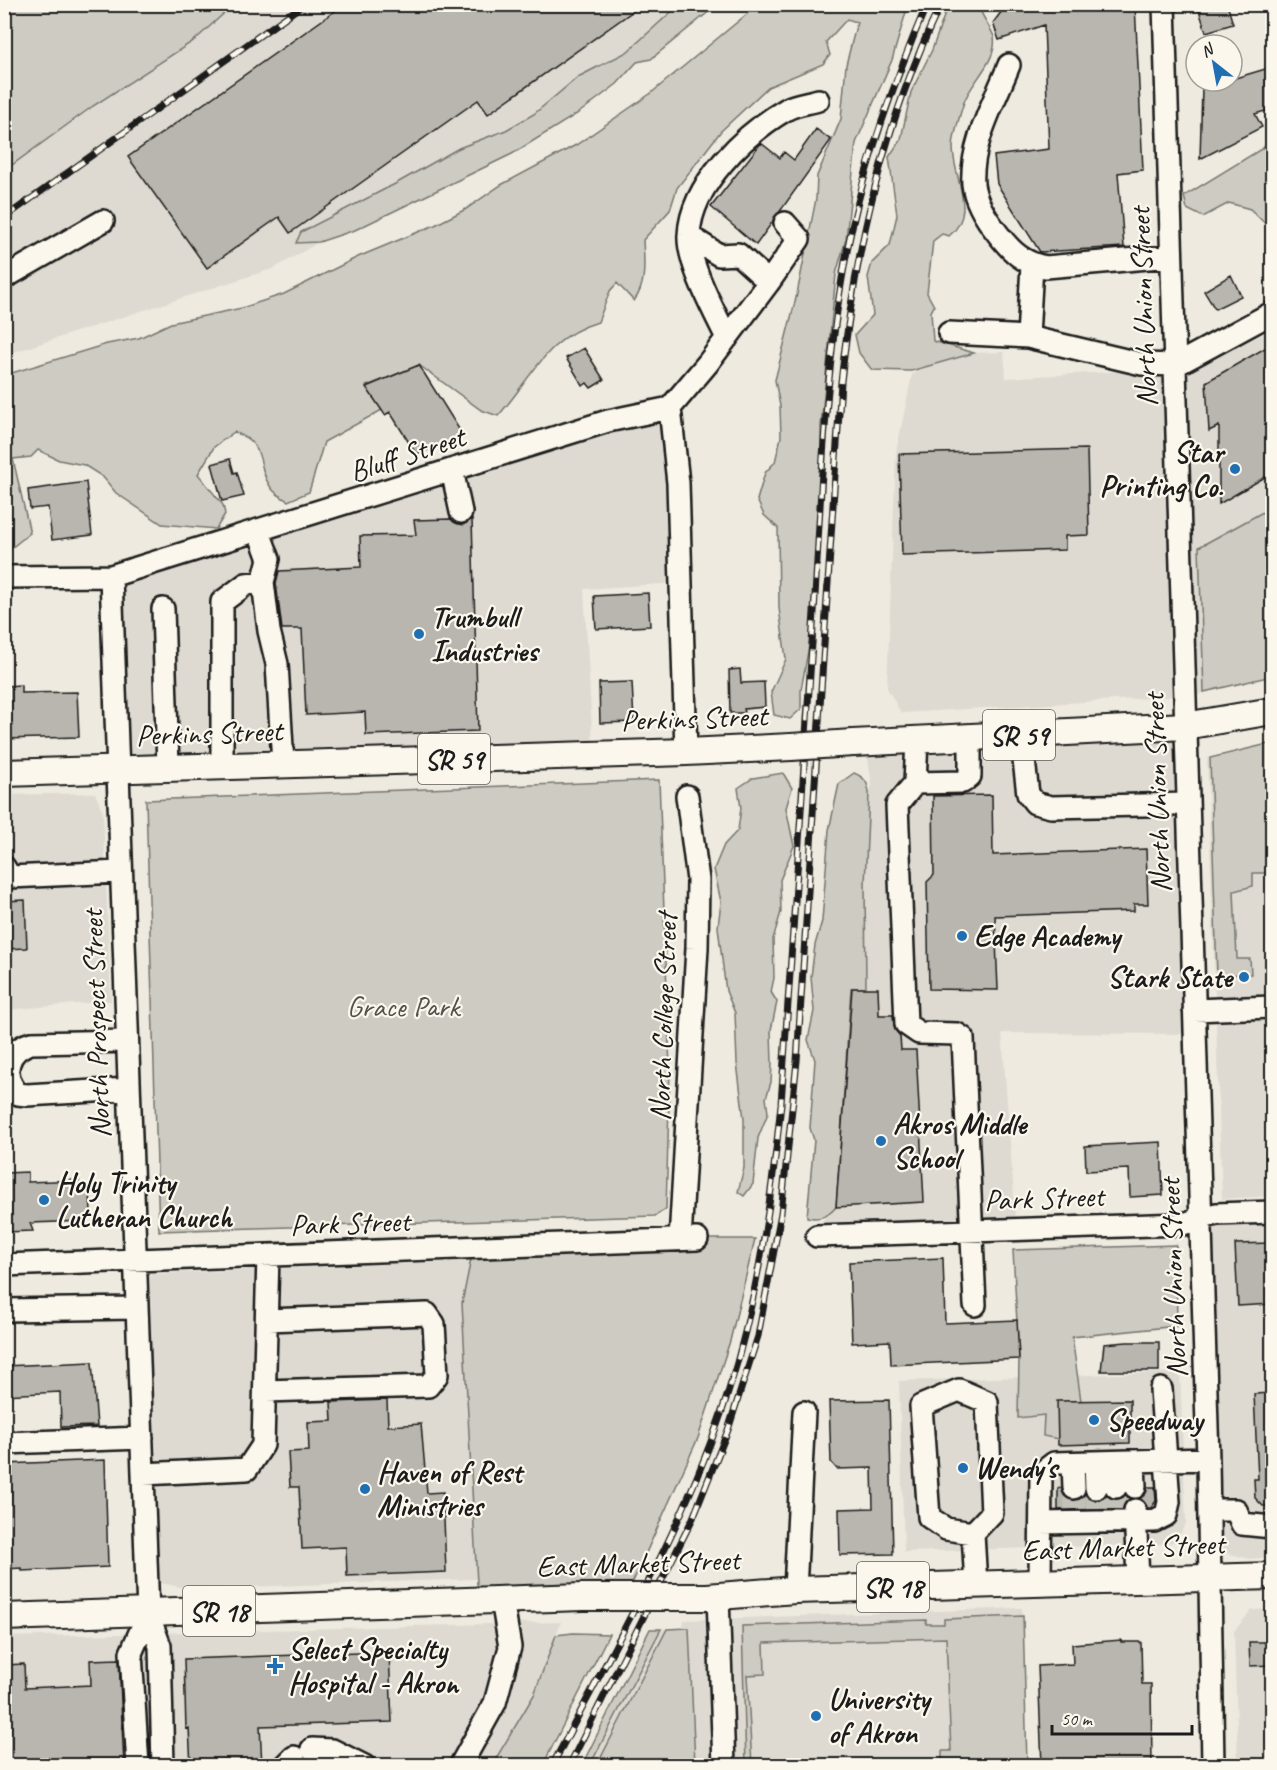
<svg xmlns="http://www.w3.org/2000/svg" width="1277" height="1770" viewBox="0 0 1277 1770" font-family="Caveat,sans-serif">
<rect width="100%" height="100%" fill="#eeeadf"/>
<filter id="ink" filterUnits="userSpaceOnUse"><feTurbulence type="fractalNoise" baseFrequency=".0167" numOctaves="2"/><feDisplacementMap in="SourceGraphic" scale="12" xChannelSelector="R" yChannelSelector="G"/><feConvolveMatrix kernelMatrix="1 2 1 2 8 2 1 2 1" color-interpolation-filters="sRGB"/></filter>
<g filter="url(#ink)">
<path fill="#dedad1" d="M 258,4 L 680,5 L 627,52 L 578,77 L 534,114 L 506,130 L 459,148 L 397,183 L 301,232 L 297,243 L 319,242 L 275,268 L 5,355 L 4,170 L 93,106 L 195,40 L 233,5 L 242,15 Z
M 1272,330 L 1272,507 L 1199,547 L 1204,692 L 1198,695 L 901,713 L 887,688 L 896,452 L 912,375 L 936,354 L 1004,352 L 1006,378 L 1194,367 Z
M 663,415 L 677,583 L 584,589 L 593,748 L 125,760 L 118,582 Z
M 1178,731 L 1186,1034 L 1002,1033 L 1016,1225 L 819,1224 L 836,1207 L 852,988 L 866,987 L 865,884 L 869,793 L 872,785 L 867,752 Z
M 1272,743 L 1272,1196 L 1222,1199 L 1207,758 Z
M 95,793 L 103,813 L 111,1001 L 5,1010 L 5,795 Z
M 1272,1215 L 1272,1557 L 1250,1559 L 1226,1553 L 1214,1541 L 1205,1222 Z
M 470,1261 L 462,1303 L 477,1579 L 191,1589 L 160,1583 L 155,1568 L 147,1274 Z
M 1180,1372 L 1186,1523 L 1176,1541 L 1165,1544 L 904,1552 L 899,1381 Z
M 1022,1608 L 1027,1765 L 582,1766 L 650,1629 L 683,1628 L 684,1620 Z
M 1272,1609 L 1272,1765 L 1238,1765 L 1234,1631 L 1252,1610 Z
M 561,1622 L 534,1695 L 492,1766 L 5,1765 L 4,1637 Z"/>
<path fill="#ceccc2" stroke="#75746f" stroke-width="1.5" d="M 5,4 L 233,4 L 233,5 L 195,40 L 93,106 L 5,170 Z
M 680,4 L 717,5 L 651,59 L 637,62 L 617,84 L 580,112 L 512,154 L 355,230 L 319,242 L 296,243 L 301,232 L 397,183 L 459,148 L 506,130 L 534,114 L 578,77 L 627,52 Z
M 758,5 L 908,5 L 892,60 L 856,143 L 846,239 L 836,274 L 821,426 L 820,524 L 810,640 L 801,690 L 801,709 L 790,719 L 774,715 L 771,692 L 786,659 L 779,608 L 778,528 L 764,515 L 757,500 L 765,473 L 775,462 L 781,437 L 780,406 L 775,380 L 797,294 L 816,199 L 817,176 L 841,119 L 846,65 L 857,22 L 847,19 L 826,42 L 830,55 L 823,64 L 768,87 L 721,131 L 677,188 L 670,210 L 643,240 C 644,261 647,284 634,301 L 617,283 L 610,291 L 598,322 C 546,337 532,378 498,416 L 481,410 L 419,365 L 366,386 L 382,410 L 324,442 L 309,492 L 288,501 C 283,498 276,494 272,489 C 255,468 269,444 234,432 L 214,447 L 198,474 L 223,505 L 225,514 L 216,529 L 162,524 L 116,493 L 103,477 L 84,465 L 59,460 L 38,450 L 31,457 L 13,459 L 30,533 L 5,553 L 5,375 L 107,344 L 139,338 L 171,323 L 242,308 L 284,294 L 358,257 L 435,225 L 466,209 L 501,185 L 576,145 L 650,94 Z
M 948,5 L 978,5 C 981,15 992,30 994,37 C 998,60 972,81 964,102 C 961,111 953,138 953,147 C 953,179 978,212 949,236 L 942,234 L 933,241 L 927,293 L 934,306 L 931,312 L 933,341 L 974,353 L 911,371 L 872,370 L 859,353 L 855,335 L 873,315 L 868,277 L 872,263 L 890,245 L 897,215 L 889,157 L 901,139 L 911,92 L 932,50 Z
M 1272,138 L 1272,230 L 1250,209 L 1229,203 L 1203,217 L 1187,209 L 1184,196 L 1263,148 Z
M 1272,507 L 1272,676 L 1204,692 L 1199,547 Z
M 1272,743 L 1272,873 L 1253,873 L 1253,886 L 1234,891 L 1237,959 L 1250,959 L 1251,974 L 1217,975 L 1210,758 Z
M 783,773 L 792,788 L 786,808 L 794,846 L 780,880 L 781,912 L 773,939 L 774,978 L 771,992 L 777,1002 L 771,1030 L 772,1064 L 771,1082 L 766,1098 L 768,1113 L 758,1138 L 753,1184 L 744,1196 L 738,1192 L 744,1168 L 744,1119 L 737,1063 L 735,1013 L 726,991 L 718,927 L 721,902 L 714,869 L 724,845 L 738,830 L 741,808 L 738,788 L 753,778 Z
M 854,773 C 864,777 868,782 869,793 L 865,884 L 866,988 L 851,988 L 836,1207 C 828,1217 819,1220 807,1217 L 814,1140 L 810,1128 L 815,1060 L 808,1040 L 814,1011 L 811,977 L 815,945 L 822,921 L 829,830 L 839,784 Z
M 659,780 L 670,1069 L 666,1209 L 655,1216 L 159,1231 L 146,800 Z
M 697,1239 L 755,1239 L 730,1341 L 698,1438 L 626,1597 L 478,1602 L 462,1303 L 473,1249 Z
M 1176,1245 L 1177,1326 L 1072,1337 L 1081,1401 L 1058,1439 L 1043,1436 L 1044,1415 L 1018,1418 L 1019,1359 L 1013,1250 Z
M 1023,1616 L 1027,1765 L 942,1765 L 942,1751 L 951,1751 L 946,1638 L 764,1643 L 765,1674 L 747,1675 L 752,1765 L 746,1765 L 742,1626 L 926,1620 L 926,1624 L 944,1624 L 944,1619 Z
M 689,1628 L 695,1765 L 597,1765 L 667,1629 Z
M 650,1629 L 661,1629 L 590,1765 L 582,1765 Z
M 573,1633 L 609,1634 L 543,1765 L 492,1765 L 534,1695 L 556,1635 Z"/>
<path fill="#b9b6af" stroke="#1c1c1c" stroke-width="1.5" d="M 345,4 L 643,4 L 488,114 L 478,100 L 290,233 L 279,217 L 207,268 L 128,157 Z
M 1007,4 L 1135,4 L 1143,170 L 1118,173 L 1124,247 L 1040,252 L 997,184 L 994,156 L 1049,149 L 1044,25 L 999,40 L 993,23 Z
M 1216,4 L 1227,4 L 1233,24 L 1206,32 L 1199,10 Z
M 1272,67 L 1272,109 L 1255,114 L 1262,127 L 1200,159 L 1202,88 Z
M 816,129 L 831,140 L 756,245 L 711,207 L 761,143 L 780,158 L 784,152 L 794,160 Z
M 1231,275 L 1241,296 L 1215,309 L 1204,291 Z
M 1272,344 L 1272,473 L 1219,504 L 1219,426 L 1209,431 L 1206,382 Z
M 584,348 L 604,380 L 591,388 L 587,383 L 583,386 L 566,358 Z
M 419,365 L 464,437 L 416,454 L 390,412 L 385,415 L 366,387 Z
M 1087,449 L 1089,535 L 1065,536 L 1065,550 L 902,555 L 899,454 Z
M 230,459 L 234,473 L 237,472 L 244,496 L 222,501 L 212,464 Z
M 86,482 L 92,535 L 52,540 L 48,507 L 30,509 L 28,490 Z
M 451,519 L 463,525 L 472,519 L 478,731 L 366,735 L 365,712 L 306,715 L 302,629 L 282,629 L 276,583 L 279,571 L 361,567 L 360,536 L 416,535 L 414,520 Z
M 648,593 L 650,626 L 596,629 L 594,596 Z
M 740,669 L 741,683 L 764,682 L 765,707 L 744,709 L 745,713 L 730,713 L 729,670 Z
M 632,682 L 634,722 L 600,723 L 599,683 Z
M 21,685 L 21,693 L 77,692 L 79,737 L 4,739 L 4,686 Z
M 992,795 L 993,855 L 1146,849 L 1148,904 L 1134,904 L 1134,911 L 995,916 L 998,990 L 929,989 L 927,882 L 934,875 L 933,796 Z
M 25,900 L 27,948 L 4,949 L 4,901 Z
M 852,988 L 878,988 L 879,1015 L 893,1015 L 895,1030 L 900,1036 L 901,1050 L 916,1050 L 924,1202 L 836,1207 Z
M 1161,1142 L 1163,1195 L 1130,1197 L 1129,1169 L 1086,1171 L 1085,1146 Z
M 28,1172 L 28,1182 L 79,1180 L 79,1187 L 90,1186 L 91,1216 L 86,1216 L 86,1221 L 30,1223 L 33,1231 L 4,1232 L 4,1173 Z
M 1272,1243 L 1272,1304 L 1238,1306 L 1235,1244 Z
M 943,1258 L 945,1323 L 1017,1320 L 1019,1359 L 891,1365 L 890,1341 L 852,1343 L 849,1262 Z
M 1127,1342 L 1159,1342 L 1159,1371 L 1101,1371 L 1104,1344 Z
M 92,1362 L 97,1426 L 61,1427 L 60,1392 L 4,1395 L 4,1366 Z
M 1272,1393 L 1272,1505 L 1263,1506 L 1255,1498 L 1254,1479 L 1258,1479 L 1254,1394 Z
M 387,1400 L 388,1426 L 421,1424 L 427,1493 L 443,1492 L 446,1572 L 347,1576 L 346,1547 L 302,1549 L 299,1487 L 290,1487 L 288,1452 L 309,1451 L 308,1422 L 332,1421 L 331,1402 Z
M 889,1400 L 893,1554 L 840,1555 L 839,1509 L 873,1508 L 872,1468 L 837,1469 L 831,1462 L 829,1401 Z
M 1130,1400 L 1130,1443 L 1058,1445 L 1057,1401 Z
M 105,1460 L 108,1567 L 22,1571 L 22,1568 L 4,1569 L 4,1464 Z
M 1148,1487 L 1155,1487 L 1156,1501 L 1151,1508 L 1147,1508 L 1140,1498 L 1146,1493 Z
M 1058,1488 L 1061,1488 L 1068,1499 L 1074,1501 L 1085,1494 L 1096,1501 L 1106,1495 L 1115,1500 L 1125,1495 L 1130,1499 L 1123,1509 L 1058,1510 Z
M 1121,1640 L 1121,1642 L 1141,1642 L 1142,1684 L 1151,1684 L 1152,1766 L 1042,1766 L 1038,1666 L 1073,1664 L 1072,1644 Z
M 1249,1642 L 1272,1642 L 1272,1665 L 1250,1666 Z
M 389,1652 L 392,1722 L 260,1726 L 262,1766 L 191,1766 L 189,1728 L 186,1729 L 184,1659 Z
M 119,1659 L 124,1766 L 4,1766 L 4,1665 L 24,1664 L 25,1688 L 91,1685 L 90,1660 Z"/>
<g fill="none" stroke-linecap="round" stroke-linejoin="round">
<path stroke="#c4c1b8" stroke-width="21" stroke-dasharray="21 10" stroke-linecap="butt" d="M 1074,1488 L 1075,1511
M 1096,1488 L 1097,1511
M 1116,1510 L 1116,1487"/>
<g stroke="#1c1c1c" stroke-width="26">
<path id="minor" d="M 1164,4 L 1208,1459 L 1213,1766
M 1009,65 C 995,101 970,144 973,184 C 975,202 987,220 998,234 C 1011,251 1024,264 1046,267 L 1171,256
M 689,236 L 719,255 L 738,254 L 769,282 L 799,239 L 785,223
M 4,278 L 103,221
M 949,333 L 1028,337 L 1142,364 L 1176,365 L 1272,313
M 1028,337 L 1032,265
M 727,338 C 715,313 687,262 689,235 C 691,184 746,133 787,109 C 796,104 809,103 818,100
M 670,408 L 678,483 L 686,752
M 452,470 L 461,512
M 259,532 L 269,559 L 263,582
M 111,576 L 148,1614 L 160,1646 L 163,1766
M 4,577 L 111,576 L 608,421 L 670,408 L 708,363 L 769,282
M 163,609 L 168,767
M 1021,735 L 1028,794 L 1035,803 L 1051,807 L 1188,804
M 917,740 L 915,783 L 897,805 L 906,1024 L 919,1033 L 957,1034 L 963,1038 L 975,1305
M 222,766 L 222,602 L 246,584 L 263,582 L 269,631 L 277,664 L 283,764
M 915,783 L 963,782 L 970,776 L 970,737
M 4,867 L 10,877 L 120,872
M 1194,1010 L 1272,1007
M 127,1041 L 31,1043 C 6,1050 1,1075 18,1094 L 27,1095 L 128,1089
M 817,1236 L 1183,1224 L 1216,1214 L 1272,1212
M 680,1240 L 697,948 L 698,880 L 687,796
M 4,1265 L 697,1239
M 4,1310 L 137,1308
M 265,1391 L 428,1386 L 437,1375 L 434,1324 L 427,1314 L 267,1320
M 4,1443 L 142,1438
M 1134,1461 L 1135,1487
M 1095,1462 L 1096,1488
M 1073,1463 L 1074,1488
M 143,1474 L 247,1469 L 263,1445 L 268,1255
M 1116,1487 L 1116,1462
M 1135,1510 L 1138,1580
M 1209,1510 L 1236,1510 L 1242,1524 L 1272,1527
M 1041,1523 L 1154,1521 L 1166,1515 L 1169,1502 L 1161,1389
M 973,1533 L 946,1529 L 929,1517 L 921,1406 L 959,1390 L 987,1402 L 992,1513 L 973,1533 L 976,1585
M 1040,1582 L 1041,1473 L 1054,1463 L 1208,1459
M 795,1590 L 804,1412
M 718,1596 L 724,1766
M 312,1749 L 332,1750 L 364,1766
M 138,1766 L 131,1653 L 148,1614
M 285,1766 L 294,1757
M 460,1766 L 495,1703 L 510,1647 L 502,1600"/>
</g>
<g stroke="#1c1c1c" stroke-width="30">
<path id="major" d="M 853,743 L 1185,726 L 1272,711
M 4,773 L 686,752 L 791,747
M 707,1597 L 795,1590 L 1272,1576
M 4,1617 L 583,1597"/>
</g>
<use href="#minor" stroke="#fbf7ec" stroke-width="21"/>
<use href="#major" stroke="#fbf7ec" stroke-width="26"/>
<g stroke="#1c1c1c" stroke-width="7">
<path id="rail" d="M 4,218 L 304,4
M 552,1766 C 615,1644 686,1524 728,1393 C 758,1298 771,1202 781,1104 C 792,945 803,787 813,628 C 822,495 823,358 852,227 C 869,150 896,77 927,4
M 569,1766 L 693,1518 L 728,1430 L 758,1336 L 781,1213 L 797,1061 L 841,382 C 855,251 883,124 941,4"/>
</g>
<use href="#rail" stroke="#fbf7ec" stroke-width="4.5" stroke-dasharray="14" stroke-linecap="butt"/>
<g stroke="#1c1c1c" stroke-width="30" stroke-linecap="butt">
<path id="major-bridge" d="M 791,747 L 853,743
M 583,1597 L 707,1597"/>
</g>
<use href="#major-bridge" stroke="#fbf7ec" stroke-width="26"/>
</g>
</g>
<g fill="#1f6fb2" stroke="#fbf7ec" stroke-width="2">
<circle cx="1235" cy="469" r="6"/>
<circle cx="419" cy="634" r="6"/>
<circle cx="962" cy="936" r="6"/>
<circle cx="1244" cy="977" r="6"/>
<circle cx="881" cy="1141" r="6"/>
<circle cx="44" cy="1200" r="6"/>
<circle cx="1094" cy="1420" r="6"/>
<circle cx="963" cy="1468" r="6"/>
<circle cx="365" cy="1489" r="6"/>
<path d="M272 1657h6v6h6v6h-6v6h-6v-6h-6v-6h6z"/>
<circle cx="816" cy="1716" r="6"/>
</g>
<g text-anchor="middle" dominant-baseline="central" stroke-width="4.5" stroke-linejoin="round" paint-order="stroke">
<g fill="#fbf7ec" stroke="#5f5e5a" stroke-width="1.5">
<rect x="983" y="710" width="72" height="50" rx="4.5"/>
<rect x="418" y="734" width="72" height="50" rx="4.5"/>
<rect x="857" y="1562" width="72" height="50" rx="4.5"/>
<rect x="183" y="1586" width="72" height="50" rx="4.5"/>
</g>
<g font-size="28" font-weight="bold" fill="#1c1c1c">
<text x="1019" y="735">SR 59</text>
<text x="454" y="759">SR 59</text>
<text x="893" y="1587">SR 18</text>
<text x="219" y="1611">SR 18</text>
</g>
<g font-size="30" fill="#1c1c1c" stroke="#fbf7ec">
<text transform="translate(1143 307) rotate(-92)">North Union Street</text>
<text transform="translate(407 454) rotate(-18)">Bluff Street</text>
<text transform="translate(694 718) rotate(-2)">Perkins Street</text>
<text transform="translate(209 733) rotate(-2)">Perkins Street</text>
<text transform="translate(1157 793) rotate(-92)">North Union Street</text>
<text transform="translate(663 1017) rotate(-88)">North College Street</text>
<text transform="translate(96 1024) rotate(-92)">North Prospect Street</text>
<text transform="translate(1044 1198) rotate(-2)">Park Street</text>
<text transform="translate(350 1223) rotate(-2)">Park Street</text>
<text transform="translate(1173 1278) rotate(-92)">North Union Street</text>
<text transform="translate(1123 1547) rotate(-2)">East Market Street</text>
<text transform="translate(638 1563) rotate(-2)">East Market Street</text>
</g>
<g font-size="30" font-weight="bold" fill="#1c1c1c" stroke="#fbf7ec" text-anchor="start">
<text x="1223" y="452" text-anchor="end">Star<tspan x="1223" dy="34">Printing Co.</tspan></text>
<text x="431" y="617">Trumbull<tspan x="431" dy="34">Industries</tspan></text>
<text x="974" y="936">Edge Academy</text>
<text x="1232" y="977" text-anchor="end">Stark State</text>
<text x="893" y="1124">Akros Middle<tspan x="893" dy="34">School</tspan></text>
<text x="56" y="1183">Holy Trinity<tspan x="56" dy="34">Lutheran Church</tspan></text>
<text x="1106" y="1420">Speedway</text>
<text x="975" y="1468">Wendy's</text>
<text x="377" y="1472">Haven of Rest<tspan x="377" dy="34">Ministries</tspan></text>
<text x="288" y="1649">Select Specialty<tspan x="288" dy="34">Hospital - Akron</tspan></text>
<text x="828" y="1699">University<tspan x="828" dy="34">of Akron</tspan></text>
</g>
<g font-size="30" fill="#51514e" stroke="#fbf7ec">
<text x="403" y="1006">Grace Park</text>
</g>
</g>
<rect width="1277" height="1770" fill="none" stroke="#fbf7ec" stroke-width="24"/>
<rect x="12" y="12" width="1253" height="1746" fill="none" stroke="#1c1c1c" stroke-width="2" filter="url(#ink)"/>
<g transform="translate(1214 63) rotate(329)"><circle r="28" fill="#fbf7ec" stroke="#a29f99" stroke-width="1.5"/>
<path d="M0-4.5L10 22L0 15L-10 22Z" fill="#1f6fb2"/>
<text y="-9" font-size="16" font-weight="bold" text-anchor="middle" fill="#1c1c1c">N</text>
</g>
<path d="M1052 1725v9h140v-9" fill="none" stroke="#1c1c1c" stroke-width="3"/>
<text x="1061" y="1725" font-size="18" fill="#1c1c1c" stroke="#fbf7ec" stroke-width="4.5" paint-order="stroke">50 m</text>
</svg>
